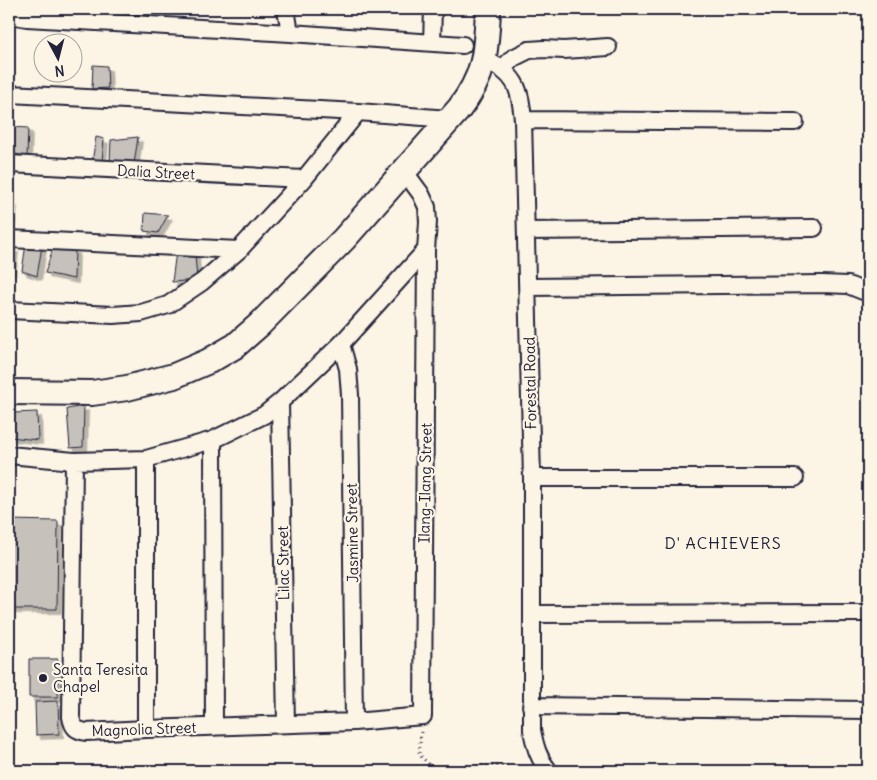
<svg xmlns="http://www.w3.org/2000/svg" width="877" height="780" viewBox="0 0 877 780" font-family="Delius,sans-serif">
<defs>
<filter id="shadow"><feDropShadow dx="4.5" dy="4.5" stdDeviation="0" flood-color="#0004"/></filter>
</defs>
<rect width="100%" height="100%" fill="#fcf5e5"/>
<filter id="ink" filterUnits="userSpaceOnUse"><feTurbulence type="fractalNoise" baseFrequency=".02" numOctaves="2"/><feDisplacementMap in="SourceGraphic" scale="10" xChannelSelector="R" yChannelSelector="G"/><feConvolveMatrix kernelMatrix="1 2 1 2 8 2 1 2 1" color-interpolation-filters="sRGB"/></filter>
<g filter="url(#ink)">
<path fill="#c6c1bb" stroke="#22223b" filter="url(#shadow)" d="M 93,65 L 107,66 L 108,88 L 92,89 Z
M 13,127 L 28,128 L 27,156 L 9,153 L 9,143 Z
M 96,137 L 104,139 L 102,161 L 92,162 Z
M 138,137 L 134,164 L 110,161 L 111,140 Z
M 9,202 L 13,202 L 10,225 L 9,225 Z
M 145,213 L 168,215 L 158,233 L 144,231 Z
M 26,244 L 42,246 L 37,276 L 22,271 Z
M 9,248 L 14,248 L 11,271 L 9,271 Z
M 53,248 L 75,249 L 74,279 L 45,273 Z
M 176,251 L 195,254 L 197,280 L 172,282 Z
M 84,406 L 83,447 L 70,448 L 67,409 Z
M 37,412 L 38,440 L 10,437 L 12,413 Z
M 9,520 L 58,521 L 57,609 L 9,609 Z
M 29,659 L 58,659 L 58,697 L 29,697 Z
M 58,701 L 59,734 L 36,735 L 35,702 Z"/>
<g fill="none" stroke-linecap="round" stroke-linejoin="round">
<g stroke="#22223b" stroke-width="20">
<path id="street" d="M 286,9 L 290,33
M 9,15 L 27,18 L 290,33 L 463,45
M 432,43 L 433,9
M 484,59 C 516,74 520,87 523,120 L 532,478 L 532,730 C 535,746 538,758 549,771
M 502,69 L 513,58 L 529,50 L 544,49 L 564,50 L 608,47
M 9,94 L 358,112 L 449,119
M 523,120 L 795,122
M 9,164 L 304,179
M 527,231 L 814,228
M 9,239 L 239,250
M 528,287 L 822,284 L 848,285 L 868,293
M 9,310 L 113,315 L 141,313 L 168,305 L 202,282 L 239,250 L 304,179 L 358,112
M 341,344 L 348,369 L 350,395 L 354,722
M 280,402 L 286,724
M 213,440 L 214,727
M 9,455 L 74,461 L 146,459 L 213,440 L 264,415 L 280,402 L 341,344 L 426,250 L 428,222 L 427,207 L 421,194 L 404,171
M 146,459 L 146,729
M 74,461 L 71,717 C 73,728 76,730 86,732 L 146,729 L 354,722 L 423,716 L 426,250
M 532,478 L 795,478
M 532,614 L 868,613
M 531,706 L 868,710"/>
</g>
<g stroke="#22223b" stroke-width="28">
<path id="secondary" d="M 9,392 L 92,393 L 127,388 L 174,376 L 209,361 L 235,346 L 259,325 L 344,239 L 459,109 C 486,74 486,51 488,9"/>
</g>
<path stroke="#22223b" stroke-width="3" stroke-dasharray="1 4" stroke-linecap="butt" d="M 421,732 L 419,754 L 430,766 L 511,766"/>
<use href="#street" stroke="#fcf5e5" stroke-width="16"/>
<use href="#secondary" stroke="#fcf5e5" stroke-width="24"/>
</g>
</g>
<circle fill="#22223b" stroke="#fcf5e5" stroke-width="2" cx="43" cy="678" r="5"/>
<g text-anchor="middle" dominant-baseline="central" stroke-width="4.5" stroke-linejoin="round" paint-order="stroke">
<g font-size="15" fill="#22223b" stroke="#fcf5e5">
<text transform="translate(156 172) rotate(3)">Dalia Street</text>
<text transform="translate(530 383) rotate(-91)">Forestal Road</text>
<text transform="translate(425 483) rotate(-89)">Ilang-Ilang Street</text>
<text transform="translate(352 533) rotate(-91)">Jasmine Street</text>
<text transform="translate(283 563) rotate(-91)">Lilac Street</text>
<text transform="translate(144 729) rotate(-2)">Magnolia Street</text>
</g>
<g font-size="15" fill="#22223b" stroke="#fcf5e5" text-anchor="start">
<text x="53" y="669">Santa Teresita<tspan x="53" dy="17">Chapel</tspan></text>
</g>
<g font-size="16" letter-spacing="1" fill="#22223b" stroke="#fcf5e5">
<text x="723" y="543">D' ACHIEVERS</text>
</g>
</g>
<rect width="877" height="780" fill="none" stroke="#fcf5e5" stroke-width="30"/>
<rect x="15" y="15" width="847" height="750" fill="none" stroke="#22223b" stroke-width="2" filter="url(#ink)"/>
<g transform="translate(58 58) rotate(173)"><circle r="24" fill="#fcf5e5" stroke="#a5a1a1"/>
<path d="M0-4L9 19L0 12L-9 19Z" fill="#22223b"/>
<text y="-8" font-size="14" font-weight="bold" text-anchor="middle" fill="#22223b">N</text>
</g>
</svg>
